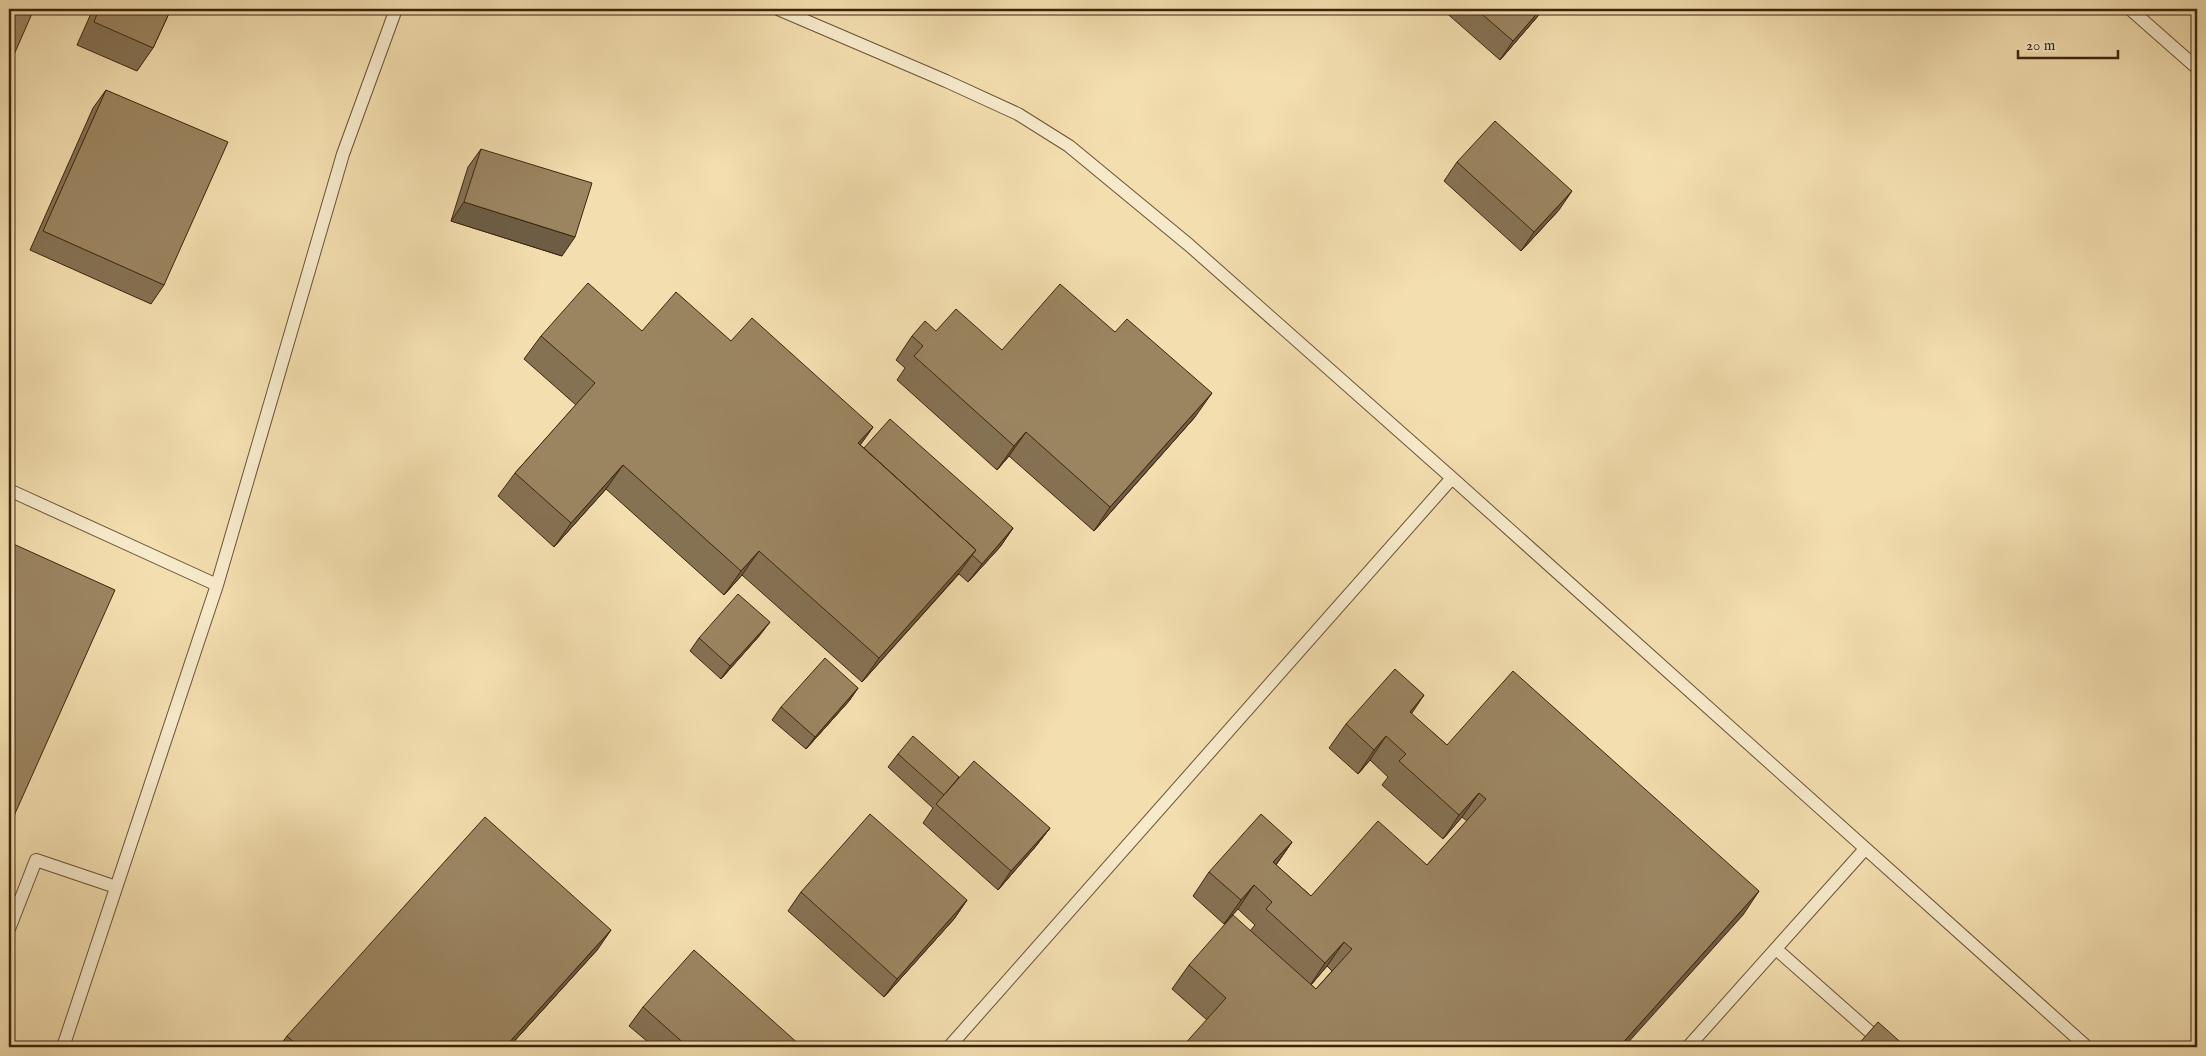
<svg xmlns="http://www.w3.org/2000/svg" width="2206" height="1056" viewBox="0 0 2206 1056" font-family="'IM FELL English',serif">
<rect width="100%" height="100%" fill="#f3deaf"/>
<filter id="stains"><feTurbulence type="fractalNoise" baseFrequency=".004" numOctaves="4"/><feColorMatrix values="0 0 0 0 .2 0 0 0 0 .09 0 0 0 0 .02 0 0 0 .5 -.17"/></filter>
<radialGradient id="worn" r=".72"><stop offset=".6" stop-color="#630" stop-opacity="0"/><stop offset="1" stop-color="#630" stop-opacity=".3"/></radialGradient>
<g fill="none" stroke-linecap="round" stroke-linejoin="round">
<g stroke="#6a5335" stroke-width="14">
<path id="lane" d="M 778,9 L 946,81 L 1018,114 L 1069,146 L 1189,245 L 1452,478 L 2087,1047
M 2130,9 L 2197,68
M 9,490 L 217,585
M 9,929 L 36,860 L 116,887
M 1776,949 L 1887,1047
M 63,1047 L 217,585 L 343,154 L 396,9
M 949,1047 L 1452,478
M 1688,1047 L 1865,849"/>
</g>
<use href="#lane" stroke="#f7eacb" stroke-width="12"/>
</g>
<path fill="#857253" stroke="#3c250c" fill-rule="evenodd" d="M 93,9 L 171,9 L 153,48 L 137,71 L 77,45 Z
M 1442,9 L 1544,9 L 1500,60 Z
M 106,90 L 164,285 L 151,304 L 30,250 L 93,108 Z
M 481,149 L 562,256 L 451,221 L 468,167 Z
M 1457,162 L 1559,210 L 1521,251 L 1444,181 Z
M 642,331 L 731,341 L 873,427 L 860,445 L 864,448 L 1013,528 L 1000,547 L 968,582 L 959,574 L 862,682 L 742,575 L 724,595 L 606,489 L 554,547 L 498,496 L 515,473 L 576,405 L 524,359 L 541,336 Z
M 936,331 L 1002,350 L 1195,417 L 1094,531 L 1009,456 L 997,470 L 897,380 L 905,368 L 896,360 L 912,336 Z
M 760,635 L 721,679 L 690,651 L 699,638 Z
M 858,688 L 849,701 L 806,749 L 772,720 L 781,707 Z
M 1411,714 L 1447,745 L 1743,915 L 1207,1020 L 1172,989 L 1189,965 L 1250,931 L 1255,925 L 1238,909 L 1224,924 L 1193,896 L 1209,872 L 1292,842 L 1276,865 L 1311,896 L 1427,865 L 1467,821 L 1462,817 L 1443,839 L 1382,785 L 1388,777 L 1370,760 L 1358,774 L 1329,748 L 1346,724 ZM 1327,966 L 1332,971 L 1316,989 L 1311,985 Z
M 898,754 L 959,777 L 1050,828 L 1036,846 L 998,890 L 923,823 L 933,808 L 888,767 Z
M 801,892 L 967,900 L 954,919 L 884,997 L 788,911 Z
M 598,949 L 509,1047 L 279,1047 L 287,1036 Z
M 643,1007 L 802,1047 L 654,1047 L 629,1026 Z"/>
<path fill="#6c5d44" stroke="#3c250c" d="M 1541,9 L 1544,9 L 1500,60 L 1513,41 Z
M 1572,191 L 1559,210 L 1521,251 L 1534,232 Z
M 464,202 L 575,237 L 562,256 L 451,221 Z
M 1212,393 L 1195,417 L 1094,531 L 1110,507 Z
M 873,427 L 856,451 L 858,443 Z
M 1026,432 L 1009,456 L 997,470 L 1014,446 Z
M 623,465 L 606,489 L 554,547 L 571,523 Z
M 1013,528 L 1000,547 L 968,582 L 982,564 Z
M 976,550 L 959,573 L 862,682 L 879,658 Z
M 759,551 L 742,575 L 724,595 L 741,571 Z
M 770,622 L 760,635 L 721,679 L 730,666 Z
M 858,688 L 849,701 L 806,749 L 815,737 Z
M 1424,695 L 1408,719 L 1410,712 Z
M 1386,736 L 1370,760 L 1358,774 L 1374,750 Z
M 1479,793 L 1462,817 L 1443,839 L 1459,815 Z
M 1050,828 L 1036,846 L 998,890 L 1011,871 Z
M 1292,842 L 1275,866 L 1273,862 Z
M 1254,885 L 1238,909 L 1224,924 L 1241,900 Z
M 1759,891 L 1743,915 L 1624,1047 L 1619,1047 Z
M 967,900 L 954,919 L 884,997 L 897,979 Z
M 611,930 L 598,949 L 509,1047 L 505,1047 Z
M 1344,942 L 1327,966 L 1309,987 L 1325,963 Z"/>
<path fill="#9b8561" stroke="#3c250c" d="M 9,9 L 34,9 L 9,66 Z
M 99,9 L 171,9 L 153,48 L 94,22 Z
M 1476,9 L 1541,9 L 1513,41 Z
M 106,90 L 228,142 L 164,285 L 43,231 Z
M 1495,121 L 1572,191 L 1534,232 L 1457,162 Z
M 481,149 L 592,183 L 575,237 L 464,202 Z
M 588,283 L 642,331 L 676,292 L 731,341 L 752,318 L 873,427 L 858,443 L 976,550 L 879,658 L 759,551 L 741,571 L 623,465 L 571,523 L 515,473 L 595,383 L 541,336 Z
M 1060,284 L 1115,332 L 1127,319 L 1212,393 L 1110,507 L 1026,432 L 1014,446 L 914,356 L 923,346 L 912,336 L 925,321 L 936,331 L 956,309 L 1002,350 Z
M 890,419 L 1013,528 L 982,564 L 972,555 L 976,550 L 864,448 Z
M 9,542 L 115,590 L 9,827 Z
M 738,594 L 770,622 L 730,666 L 699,638 Z
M 825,658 L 858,688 L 815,737 L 781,707 Z
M 1395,669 L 1424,695 L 1410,712 L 1447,745 L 1513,671 L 1759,891 L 1619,1047 L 1182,1047 L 1226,998 L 1189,965 L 1233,915 L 1316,989 L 1352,949 L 1344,942 L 1325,963 L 1266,909 L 1272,902 L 1254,885 L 1241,900 L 1209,872 L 1261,814 L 1292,842 L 1273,862 L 1311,896 L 1378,821 L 1427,865 L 1486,799 L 1479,793 L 1459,815 L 1399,761 L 1406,754 L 1386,736 L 1374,750 L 1346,724 Z
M 913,736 L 959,777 L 944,795 L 898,754 Z
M 974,761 L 1050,828 L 1011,871 L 936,804 Z
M 870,814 L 967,900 L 897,979 L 801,892 Z
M 485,817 L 611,930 L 505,1047 L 299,1047 L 287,1036 Z
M 694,950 L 802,1047 L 688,1047 L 643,1007 Z
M 1878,1022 L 1906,1047 L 1856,1047 Z"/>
<rect width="2206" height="1056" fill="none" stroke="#f3deaf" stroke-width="30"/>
<rect x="10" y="10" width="2186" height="1036" fill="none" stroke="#3c250c" stroke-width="2.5"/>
<rect x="15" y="15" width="2176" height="1026" fill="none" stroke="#3c250c"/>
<path d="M2018 50v8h100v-8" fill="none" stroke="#3c250c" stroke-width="2.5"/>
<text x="2026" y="50" font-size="15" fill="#3c250c" stroke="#f7eacb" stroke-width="4" paint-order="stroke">20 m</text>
<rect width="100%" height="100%" filter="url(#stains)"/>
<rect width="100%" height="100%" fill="url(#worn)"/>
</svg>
